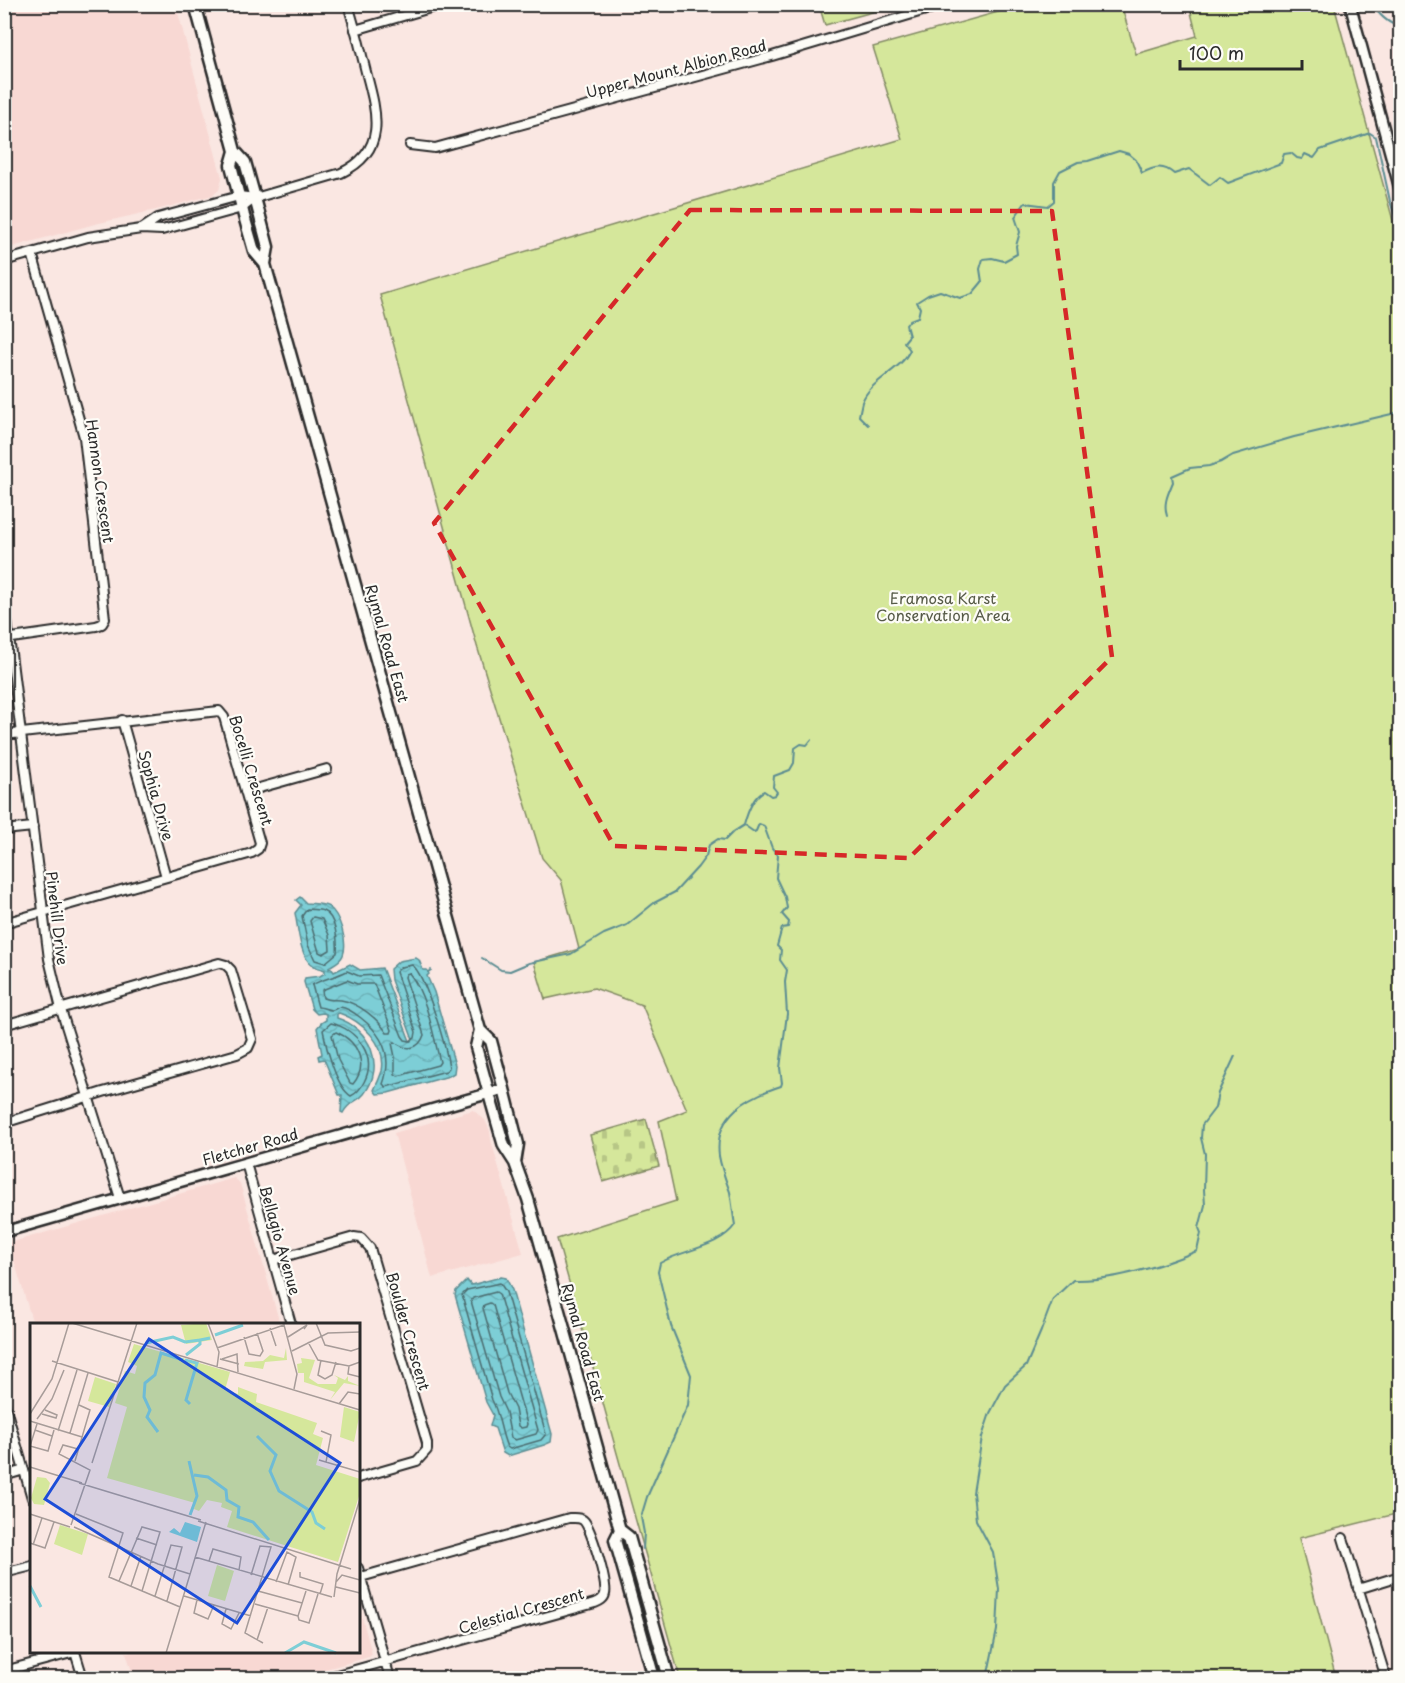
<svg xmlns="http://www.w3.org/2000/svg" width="1405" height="1683" viewBox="0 0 1405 1683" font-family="'Playpen Sans',sans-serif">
<defs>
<pattern id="cemetery-stones" width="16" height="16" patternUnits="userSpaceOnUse" patternTransform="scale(1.5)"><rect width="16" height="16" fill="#d5e79b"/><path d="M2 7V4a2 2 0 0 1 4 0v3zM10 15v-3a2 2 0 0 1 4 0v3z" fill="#b7c686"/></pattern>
<pattern id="water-waves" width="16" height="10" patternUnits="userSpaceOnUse" patternTransform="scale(1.5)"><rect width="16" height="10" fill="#7dced6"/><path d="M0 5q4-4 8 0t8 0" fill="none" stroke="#6cb1b8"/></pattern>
</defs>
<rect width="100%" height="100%" fill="#fae7e2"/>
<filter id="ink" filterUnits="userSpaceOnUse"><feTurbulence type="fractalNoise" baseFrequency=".0167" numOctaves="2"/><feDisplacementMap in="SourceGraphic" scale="12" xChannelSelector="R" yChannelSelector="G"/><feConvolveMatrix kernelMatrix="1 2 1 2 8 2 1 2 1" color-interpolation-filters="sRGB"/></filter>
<g filter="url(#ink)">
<path fill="#f8d8d3" d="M 5,5 L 176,5 L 222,178 L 219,190 L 213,195 L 160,209 L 95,224 L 5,249 Z
M 473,1110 L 485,1120 L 490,1131 L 491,1140 L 523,1253 L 432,1278 L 394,1133 Z
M 234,1178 L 240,1183 L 280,1324 L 33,1324 L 9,1243 Z
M 359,1606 L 372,1654 L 369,1657 L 293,1678 L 134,1678 L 126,1652 L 358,1652 Z"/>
<path fill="url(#cemetery-stones)" stroke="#808963" stroke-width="1.5" d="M 646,1119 L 659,1166 L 603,1182 L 590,1135 Z"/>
<path fill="#d5e79b" stroke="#808963" stroke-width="1.5" d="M 819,5 L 819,4 L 898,5 L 825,25 Z
M 1121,5 L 1136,54 L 1197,36 L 1189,5 L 1334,5 L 1400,246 L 1400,674 L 1398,675 L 1400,684 L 1400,1513 L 1299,1538 L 1336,1678 L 680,1678 L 557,1239 L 676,1201 L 659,1121 L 687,1110 L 642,1005 L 594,988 L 545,999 L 534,962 L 579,949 L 561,880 L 542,858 L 477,646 L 380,295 L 902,139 L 873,47 L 1023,5 Z"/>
<path fill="url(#water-waves)" stroke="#5c8d92" stroke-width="1.5" d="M 300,897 L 306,903 C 314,904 322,903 329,907 C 340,915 348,942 343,955 C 341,961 334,964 329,967 L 329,969 L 331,968 L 334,972 L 350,964 L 360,970 L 382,968 L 410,1041 L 413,1040 L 391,980 L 390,969 L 399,961 L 416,958 L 419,960 L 423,970 L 427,970 L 429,974 L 427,976 L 434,992 L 455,1065 L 454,1073 L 449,1076 L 388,1093 L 377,1094 L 374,1090 C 377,1084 380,1077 382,1071 C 387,1044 362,1021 339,1013 L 337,1014 L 337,1018 C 370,1028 386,1066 364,1094 C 357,1103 350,1100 343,1113 L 341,1112 L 342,1095 L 339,1095 L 324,1059 L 319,1060 L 318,1056 L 322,1054 L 317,1028 L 321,1023 L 326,1020 L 326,1014 L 323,1013 L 317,1014 L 312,1009 L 304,982 L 305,978 L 320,976 L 325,973 L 325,970 C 321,968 315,968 312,965 C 300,957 298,927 295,913 L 301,905 L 296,900 Z
M 501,1277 L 506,1278 L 512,1290 L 552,1434 L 551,1442 L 544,1445 L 508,1456 L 503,1453 L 495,1428 L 490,1426 L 493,1415 L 486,1402 L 455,1295 L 456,1291 L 467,1280 L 471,1285 Z"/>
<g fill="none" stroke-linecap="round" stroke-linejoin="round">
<path stroke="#4c6c6f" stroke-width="1.5" d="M 307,909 C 312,910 318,909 323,911 C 336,916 338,941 337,953 L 325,963 L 315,960 L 308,945 L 302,916 Z
M 313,917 L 322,919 L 329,935 L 330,950 L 323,954 L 319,952 L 310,921 Z
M 412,965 C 425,973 447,1050 449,1068 L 446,1071 L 386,1087 L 383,1084 C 393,1057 383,1035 361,1018 C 356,1014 348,1008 340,1007 C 337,1007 335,1010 332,1010 C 328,1010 322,1007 318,1007 L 312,985 C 322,979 336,977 347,971 L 359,976 L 378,975 L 402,1036 L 405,1040 L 410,1041 L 415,1038 L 416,1032 L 396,972 L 401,967 Z
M 409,973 C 426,993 434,1037 440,1062 L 438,1065 L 398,1076 L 395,1074 L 395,1057 L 392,1043 L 395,1042 C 406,1051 419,1050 424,1035 L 405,977 L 406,974 Z
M 347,980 L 357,984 L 374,984 L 392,1030 L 391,1033 L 387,1033 C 378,1019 359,1003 341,1000 C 334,999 330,1001 323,998 L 322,990 Z
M 331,1023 C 356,1029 378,1056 364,1082 C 361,1088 358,1093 351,1096 C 336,1087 326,1047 323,1030 Z
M 336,1032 C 358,1041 369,1065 353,1084 L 350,1083 L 338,1060 L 332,1035 Z
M 500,1283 L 506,1292 L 546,1434 L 541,1440 L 510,1449 L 507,1447 C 500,1431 500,1415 492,1400 L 462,1295 L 467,1290 Z
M 496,1292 L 499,1294 L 538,1430 L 536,1434 L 515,1440 L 511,1438 L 506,1412 L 499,1397 L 471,1301 L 473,1298 Z
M 490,1303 L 493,1305 L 527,1424 L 526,1427 L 521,1428 L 518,1426 L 515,1409 L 507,1393 L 483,1308 L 484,1305 Z"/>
<path stroke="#5c8d92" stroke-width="2" d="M 1371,4 C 1380,15 1387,23 1400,27
M 868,425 L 859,416 C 860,411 861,406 862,402 C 871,379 900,372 910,350 L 904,342 L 909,336 L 906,325 L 910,320 L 918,317 L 920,308 L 917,302 L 928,295 L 940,291 L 960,298 L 972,294 L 982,282 L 980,269 L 983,259 L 992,258 L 1004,261 L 1017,254 L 1016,246 L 1020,232 L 1015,217 L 1025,203 L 1048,206 L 1054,201 L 1054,182 L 1060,171 L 1078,162 L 1088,161 L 1119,151 L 1129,154 L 1136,160 L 1142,173 C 1154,167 1163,164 1174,174 L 1189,169 L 1210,185 L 1220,177 L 1228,183 L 1281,163 L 1284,154 L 1291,153 L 1297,158 L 1302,159 L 1305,154 L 1314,158 L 1320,150 L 1370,133 L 1376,137 L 1390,201 L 1400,231
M 1167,516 C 1163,503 1168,494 1173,482 L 1172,476 L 1190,468 L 1209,466 L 1221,462 L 1233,455 L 1294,437 L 1400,412
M 482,958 L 501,970 L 510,971 L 529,963 L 571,954 L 604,934 L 627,925 L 654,903 L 675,892 L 698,867 L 706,856 L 709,845 L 718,839 L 725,840 L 733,832 L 744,825 C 747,814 753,796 764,791 L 771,796 L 775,795 L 777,792 L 773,787 L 774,776 L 790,770 L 794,763 L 795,748 L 801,744 L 807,745 L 811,740
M 428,972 L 431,970
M 643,1549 L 644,1533 L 641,1517 L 647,1497 L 688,1405 L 691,1375 L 671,1326 L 658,1272 L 660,1263 C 683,1249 719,1248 735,1225 C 733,1214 732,1203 730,1192 C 726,1181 721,1168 719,1156 C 714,1115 747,1097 781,1086 L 782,1083 L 780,1068 L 787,1014 L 785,982 L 787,970 L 780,960 L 781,950 L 777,946 L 782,928 L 788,927 L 789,922 L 782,914 L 787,908 L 785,897 L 776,878 L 778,855 L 772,848 L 764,826 L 759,824 L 756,831 L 754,832 L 744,825
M 987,1678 L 997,1630 L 999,1589 L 993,1552 L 976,1520 L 973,1493 L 982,1437 L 990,1413 L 1005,1385 L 1026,1366 L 1041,1331 L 1053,1299 L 1073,1280 C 1115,1281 1158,1267 1197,1251 L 1201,1233 L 1199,1228 L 1205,1205 L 1204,1190 L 1205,1154 L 1201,1138 L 1202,1125 L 1215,1108 L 1218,1093 L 1235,1056"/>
<g stroke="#2b2b2b" stroke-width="12">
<path id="minor" d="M 355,30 L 444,4
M 410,145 L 435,148 L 772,56 L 946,4
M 143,228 L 158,218 L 239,196 L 255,198
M 4,261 L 88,237 L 141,229 L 162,230 L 242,208 L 255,198 L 341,173 C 388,151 377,113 366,72 C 361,50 355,27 348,4
M 4,597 L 49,959 L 62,1013 L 120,1198
M 5,639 L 96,626 L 102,624 L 105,619 L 84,437 L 32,253
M 122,720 L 166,877
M 4,735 L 219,711 L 224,717 L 260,843 L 258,849 L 252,853 L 4,923
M 245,792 L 327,769
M 4,830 L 33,827
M 4,1025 L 219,963 L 226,965 L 231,970 L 252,1039 L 248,1048 L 237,1054 L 103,1092 L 4,1123
M 246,1163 L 291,1324
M 273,1260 L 354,1237 L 361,1238 L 370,1248 L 427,1443 L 427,1450 L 417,1461 L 358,1478
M 4,1402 L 32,1498
M 4,1476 L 24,1470
M 1343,1538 L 1386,1678
M 358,1568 L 390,1678
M 4,1573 L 32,1566
M 1358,1589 L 1400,1576
M 75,1652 L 83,1678
M 4,1671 L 75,1652
M 326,1678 L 595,1603 C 600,1601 604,1599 605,1594 C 608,1585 591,1526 583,1520 C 579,1517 574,1518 569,1518 L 361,1577"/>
</g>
<g stroke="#2b2b2b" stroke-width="14">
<path id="tertiary" d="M 1350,4 L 1400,189
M 4,1232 L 504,1089"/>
</g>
<g stroke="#2b2b2b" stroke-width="15">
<path id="secondary" d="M 195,4 L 235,151 L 245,162 L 255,198 L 268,247 L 265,264
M 235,151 L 231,165 L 244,216 L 254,251 L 265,264 L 480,1030 L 476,1047 L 489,1094 L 504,1146 L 515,1163 L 528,1199 L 620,1530 L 629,1537 L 669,1678
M 480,1030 L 491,1041 L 504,1089 L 518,1144 L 515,1163
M 620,1530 L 615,1540 L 654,1678"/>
</g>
<use href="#minor" stroke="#fdfcf7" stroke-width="8"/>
<use href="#tertiary" stroke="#fdfcf7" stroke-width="9"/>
<use href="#secondary" stroke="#fdfcf7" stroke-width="10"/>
</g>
</g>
<path fill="none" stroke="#d62828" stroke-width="4.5" stroke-dasharray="12 8" stroke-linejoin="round" d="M 690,210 L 1052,211 L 1112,657 L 909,858 L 614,846 L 434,523 Z"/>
<g text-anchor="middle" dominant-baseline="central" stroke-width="4.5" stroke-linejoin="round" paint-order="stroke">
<g font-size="15" fill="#2b2b2b" stroke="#fdfcf7">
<text transform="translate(676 68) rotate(-15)">Upper Mount Albion Road</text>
<text transform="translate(101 481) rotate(82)">Hannon Crescent</text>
<text transform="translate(388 643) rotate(74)">Rymal Road East</text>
<text transform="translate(252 770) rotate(73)">Bocelli Crescent</text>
<text transform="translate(157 795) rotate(74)">Sophia Drive</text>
<text transform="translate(58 918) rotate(83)">Pinehill Drive</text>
<text transform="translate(250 1146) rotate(-16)">Fletcher Road</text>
<text transform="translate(281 1240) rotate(74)">Bellagio Avenue</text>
<text transform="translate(409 1331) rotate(74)">Boulder Crescent</text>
<text transform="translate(584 1342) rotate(74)">Rymal Road East</text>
<text transform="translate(521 1610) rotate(-16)">Celestial Crescent</text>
</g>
<g font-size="15" fill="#565a47" stroke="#fdfcf7">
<text x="943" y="597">Eramosa Karst<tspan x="943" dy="17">Conservation Area</tspan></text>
</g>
</g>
<g transform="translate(30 1323)">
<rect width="330" height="330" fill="#fae7e2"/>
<path d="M 256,25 L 257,37 L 235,39 L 233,46 L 214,43 L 215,39 L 233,38 L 240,32 L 254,35 ZM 314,84 L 330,89 L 324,119 L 310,114 Z" fill="#d5e79b"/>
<path d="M 176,0 L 182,17 L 156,21 L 151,2 ZM 104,21 L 200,49 L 195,67 L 208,71 L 208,64 L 227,71 L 226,79 L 287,100 L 283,111 L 293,115 L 286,142 L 330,156 L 330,170 L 308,239 L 197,204 L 202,188 L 191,184 L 192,180 L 177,177 L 169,188 L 164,186 L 165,180 L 77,155 L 97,84 L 85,80 L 95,48 L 105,51 L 107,43 L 98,39 ZM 271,35 L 285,37 L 279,55 L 288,61 L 306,61 L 308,55 L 304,52 L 315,57 L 318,53 L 318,58 L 330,63 L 314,60 L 300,77 L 305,69 L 274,59 L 274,50 L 268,50 L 267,41 L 272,40 ZM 65,54 L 86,61 L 79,84 L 58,78 ZM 7,154 L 16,155 L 20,160 L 14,182 L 4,181 L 1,175 ZM 30,202 L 58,211 L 52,232 L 24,221 ZM 187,242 L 204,248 L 195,278 L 178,273 Z" fill="#d5e79b"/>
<path d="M 155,199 L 171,204 L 167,219 L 139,209 L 144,205 L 150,210 Z" fill="#7dced6"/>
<path fill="none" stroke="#7dced6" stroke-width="3" d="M 185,12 L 213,2M 116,20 L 143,14 L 155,19 L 170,17M 156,32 L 170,21 L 170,17 L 180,15M 155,37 L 167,40 L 156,77 L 160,81M 128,109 L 117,94 L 120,87 L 114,74 L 115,60 L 125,52 L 131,30 L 153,37M 227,113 L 246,132 L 240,148 L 249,168 L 282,189 L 286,200 L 295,206M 159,138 L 167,173 L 160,192M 164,152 L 178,154 L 196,167 L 197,177 L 209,184 L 208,194 L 223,199 L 239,217M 0,263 L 11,284M 255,330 L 274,319 L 306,330"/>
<path fill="none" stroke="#a79c99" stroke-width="1.5" d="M 42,0 L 330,87M 178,0 L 189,29 L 187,44M 286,0 L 295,22 L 321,28 L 330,25M 240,5 L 246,23M 214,14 L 219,31 L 230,33 L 233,28 L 227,10M 258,14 L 277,2 L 274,6M 278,19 L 288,37 L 319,43 L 330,39M 187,25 L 254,2 L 267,51 L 264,66M 262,28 L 298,10 L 330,9M 190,36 L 209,41M 192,36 L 207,31 L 208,49M 291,37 L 288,52 L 295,56 L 302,52 L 306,39M 22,38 L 88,59M 319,43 L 318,51 L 330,54M 309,81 L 318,69 L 330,71M 0,91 L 22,56 L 39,0M 12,91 L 26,95 L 27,92 L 15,87M 7,96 L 22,76 L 34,47M 0,98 L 52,114M 7,101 L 0,123 L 18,128 L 24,107M 5,107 L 22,113M 28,108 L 47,47M 291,108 L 301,112 L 296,139M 40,110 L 58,50M 289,137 L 330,149M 45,138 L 60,87 L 49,82M 62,140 L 107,0M 0,144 L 52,160M 49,160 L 171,197M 0,191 L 40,204M 46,191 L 93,210 L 79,254 L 150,284M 168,198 L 321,246M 41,202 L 60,147 L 29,131 L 33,122 L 48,126M 44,204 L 128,241 L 160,251M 106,215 L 127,222M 0,220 L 15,225 L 24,199M 3,222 L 12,195M 165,234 L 302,274M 179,238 L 183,226 L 211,234 L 209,247M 270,249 L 270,254 L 293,261 L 290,271M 221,252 L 230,223 L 241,224 L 215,310 L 233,320M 89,258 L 112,204 L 130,209 L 112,268M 246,259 L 257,229 L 266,234 L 258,262M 306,259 L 312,252 L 330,257M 101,263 L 111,233M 306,264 L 330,270M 228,268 L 272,280M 125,273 L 141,222 L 152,224 L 137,278M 154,273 L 221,293M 304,274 L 307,251 L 330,176M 167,277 L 164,290 L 178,296 L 184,282M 225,281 L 268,293M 196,286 L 192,301 L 201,306 L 209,290M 268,293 L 269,297 L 279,300 L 288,271M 268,293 L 276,268M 227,317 L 238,284M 136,330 L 176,199"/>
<path fill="#1d4ed8" fill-opacity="0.15" stroke="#1d4ed8" stroke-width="3" d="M 119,16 L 310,140 L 207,300 L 15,176 Z"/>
<rect width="330" height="330" fill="none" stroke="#2b2b2b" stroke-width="3"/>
</g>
<rect width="1405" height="1683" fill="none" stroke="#fdfcf7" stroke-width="24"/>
<rect x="12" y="12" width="1381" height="1659" fill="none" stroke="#2b2b2b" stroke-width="2" filter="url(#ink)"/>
<path d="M1180 60v9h122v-9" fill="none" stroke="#2b2b2b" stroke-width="3"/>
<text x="1189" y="60" font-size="18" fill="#2b2b2b" stroke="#fdfcf7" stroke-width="4.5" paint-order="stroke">100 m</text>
</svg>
